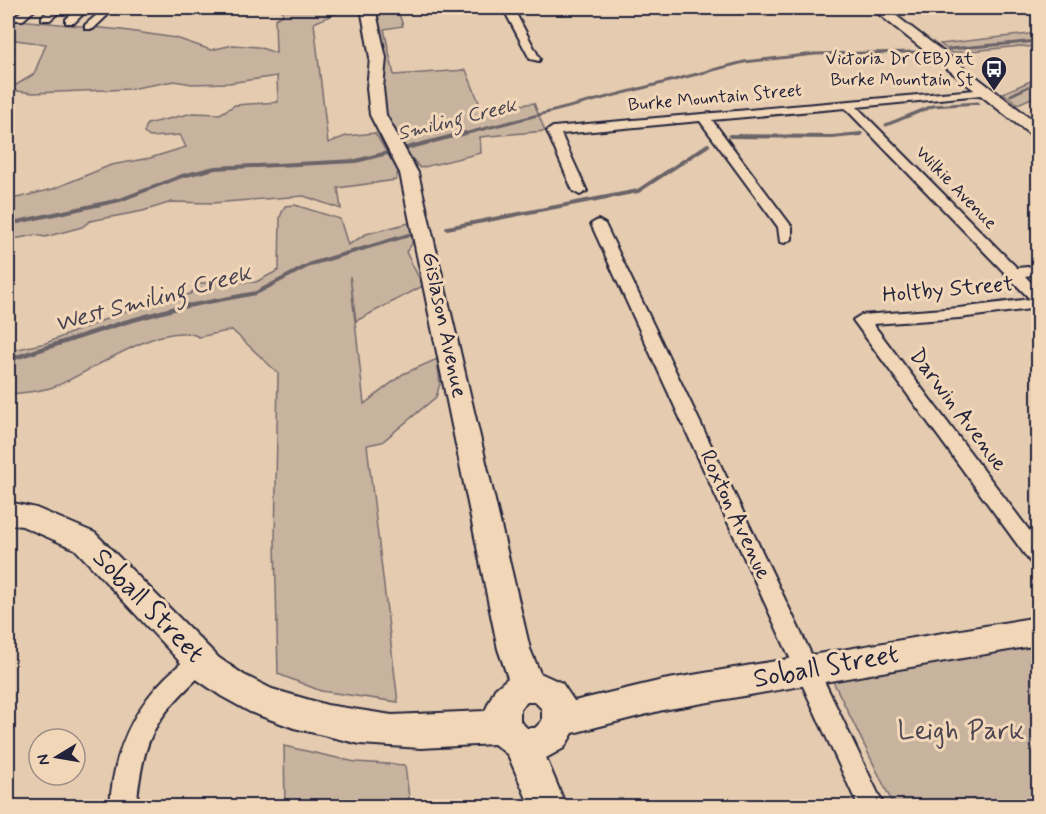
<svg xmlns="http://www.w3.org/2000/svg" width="1046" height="814" viewBox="0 0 1046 814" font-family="Mynerve,sans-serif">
<rect width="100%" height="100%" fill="#e5ccb0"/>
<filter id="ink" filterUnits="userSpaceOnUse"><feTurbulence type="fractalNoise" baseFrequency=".0167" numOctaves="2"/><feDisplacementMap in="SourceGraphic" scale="12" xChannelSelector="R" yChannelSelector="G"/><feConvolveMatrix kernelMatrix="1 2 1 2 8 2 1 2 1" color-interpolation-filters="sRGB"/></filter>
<g filter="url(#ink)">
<path fill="#c8b39f" stroke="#756a6d" stroke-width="1.5" d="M 301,8 L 348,8 L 314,23 L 328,143 L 346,136 L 375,133 L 398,171 L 396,180 L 338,188 L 341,209 L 304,196 L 212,203 L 172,202 L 143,211 L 90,221 L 82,227 L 45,237 L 35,235 L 8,240 L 8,200 L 53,189 L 111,165 L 150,158 L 186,147 L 180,135 L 150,137 L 144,133 L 147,124 L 193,113 L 220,114 L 235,105 L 278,102 L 277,76 L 229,83 L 192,84 L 174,81 L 130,89 L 34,93 L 8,90 L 34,74 L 46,44 L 8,39 L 8,19 L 122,30 L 176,38 L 211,50 L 233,45 L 258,47 L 276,53 L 275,19 L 283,15 L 282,10 Z
M 397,8 L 403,26 L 384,29 L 394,75 L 466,70 L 482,110 L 534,103 L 545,131 L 480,137 L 481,153 L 420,168 L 388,130 L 380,94 L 372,10 Z
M 1038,33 L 1038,48 L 1021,46 L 952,53 L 940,44 Z
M 1038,78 L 1038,95 L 1018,104 L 1003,93 Z
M 295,205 L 340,219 L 348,245 L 366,234 L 413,222 L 412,244 L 406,252 L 423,286 L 356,321 L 350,276 L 364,404 L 403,374 L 437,359 L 440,384 L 436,397 L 382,442 L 367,445 L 398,702 L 321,691 L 278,674 L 275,542 L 278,373 L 232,330 L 199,337 C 164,317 86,376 53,387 C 38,392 23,393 8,394 L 8,351 L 46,343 L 149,302 L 190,294 L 200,283 L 256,282 L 279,270 L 280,217 L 285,206 Z
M 1038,640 L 1038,806 L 894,806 L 830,675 Z
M 284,746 L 355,762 L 405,765 L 410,806 L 285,806 Z"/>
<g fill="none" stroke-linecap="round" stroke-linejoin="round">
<path stroke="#6b6367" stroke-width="3" d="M 949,49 L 1038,41
M 1011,95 L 1038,82
M 886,125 L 933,106 L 978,103
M 460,135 L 744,62 L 815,54 L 916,52
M 856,135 L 861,134"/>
<path stroke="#6b6367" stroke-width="4" d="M 730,136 L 832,137 L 861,134
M 8,224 L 120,200 L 182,176 L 215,168 L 356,161 L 465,133
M 447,228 L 638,191 L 708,145
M 182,307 L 256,293 L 311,264 L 409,235"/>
<path stroke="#6b6367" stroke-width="4.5" d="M 8,360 L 122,323 L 187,305"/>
<g stroke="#22223b" stroke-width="4">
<path id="street" d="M 26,8 L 37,8 L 23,20 L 15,20 L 15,16 Z
M 53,8 L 64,8 L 50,20 L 42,20 L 42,16 Z
M 79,8 L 89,8 L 74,23 L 66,23 L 66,19 Z
M 105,8 L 115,8 L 93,29 L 85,29 L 85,25 Z
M 503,8 L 513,8 L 540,59 L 539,61 L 530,59 Z
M 992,8 L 1014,8 L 1009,11 Z
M 987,89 L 991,90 L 991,94 L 857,107 L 1017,268 L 1038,266 L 1038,274 L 1025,276 L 1038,290 L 1038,308 L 959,318 L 873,324 L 1038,542 L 1038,565 L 1031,563 L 853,320 L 861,315 L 959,308 L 1030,299 L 845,108 L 712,120 L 792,227 L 792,239 L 785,243 L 780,242 L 778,227 L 700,121 L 561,134 L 587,191 L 580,195 L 573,191 L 547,131 L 553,127 Z
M 598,220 L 605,224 L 884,806 L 858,806 L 591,224 Z
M 199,652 L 207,655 L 211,662 L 207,669 C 153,721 145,732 136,806 L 110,806 C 113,755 130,713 166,677 C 176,668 186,657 199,652 Z"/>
</g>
<g stroke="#22223b" stroke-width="4">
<path id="secondary" d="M 361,8 L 375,8 L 386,58 L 383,88 L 386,115 L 418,173 L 530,649 L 540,673 L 562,683 L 574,701 L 663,680 L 1038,617 L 1038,645 L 663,710 L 573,733 L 564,748 L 546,758 L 566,806 L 530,806 L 508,755 L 494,744 L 421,748 L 360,744 L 294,728 L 250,712 L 221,696 L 195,678 L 75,549 L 22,526 L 8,524 L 8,502 L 36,508 L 95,533 L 219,658 L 244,675 L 272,689 L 327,705 L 392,715 L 485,711 L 495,689 L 508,678 L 498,649 L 400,173 L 370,115 L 367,88 L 370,58 ZM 527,702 L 535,702 L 542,709 L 542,721 L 535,728 L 527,728 L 520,721 L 520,709 Z
M 871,8 L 886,8 L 1038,124 L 1038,137 L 1032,136 Z"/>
</g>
<use href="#street" fill="#f1d7b8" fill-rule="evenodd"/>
<use href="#secondary" fill="#f1d7b8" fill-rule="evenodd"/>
</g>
</g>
<defs>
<g id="bus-pin" transform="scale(1.35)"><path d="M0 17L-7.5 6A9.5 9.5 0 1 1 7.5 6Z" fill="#22223b" stroke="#f1d7b8"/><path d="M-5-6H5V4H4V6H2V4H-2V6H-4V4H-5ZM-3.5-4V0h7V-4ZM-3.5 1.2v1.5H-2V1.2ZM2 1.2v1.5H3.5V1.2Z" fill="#fff"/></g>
</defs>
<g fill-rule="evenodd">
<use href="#bus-pin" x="994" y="69"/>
</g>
<g text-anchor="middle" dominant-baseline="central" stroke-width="6" stroke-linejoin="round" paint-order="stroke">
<g font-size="18" fill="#22223b" stroke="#f1d7b8" text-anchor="end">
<text x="974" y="59">Victoria Dr (EB) at<tspan x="974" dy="21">Burke Mountain St</tspan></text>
</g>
<g font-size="18" fill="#22223b" stroke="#f1d7b8">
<text transform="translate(715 98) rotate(-5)">Burke Mountain Street</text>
<text transform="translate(956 188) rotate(46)">Wilkie Avenue</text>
</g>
<g font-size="20" font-style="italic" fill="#474251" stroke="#f1d7b8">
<text transform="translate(457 120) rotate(-14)">Smiling Creek</text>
</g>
<g font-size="22" fill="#22223b" stroke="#f1d7b8">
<text transform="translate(948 290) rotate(-5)">Holtby Street</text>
<text transform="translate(444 325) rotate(78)">Gislason Avenue</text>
<text transform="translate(958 410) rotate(53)">Darwin Avenue</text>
<text transform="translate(735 515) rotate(65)">Roxton Avenue</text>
</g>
<g font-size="24" font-style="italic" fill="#474251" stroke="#f1d7b8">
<text transform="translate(153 299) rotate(-15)">West Smiling Creek</text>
</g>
<g font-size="27" fill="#22223b" stroke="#f1d7b8">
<text transform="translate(148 606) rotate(46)">Soball Street</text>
<text transform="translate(826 667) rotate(-10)">Soball Street</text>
</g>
<g font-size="27" fill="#4c4654" stroke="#f1d7b8">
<text x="961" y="731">Leigh Park</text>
</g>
</g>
<rect width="1046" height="814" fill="none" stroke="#f1d7b8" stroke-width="30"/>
<rect x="15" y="15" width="1016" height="784" fill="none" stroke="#22223b" stroke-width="2" filter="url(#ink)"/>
<g transform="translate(57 757) rotate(259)"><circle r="28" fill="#f1d7b8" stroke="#9e8f86" stroke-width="1.5"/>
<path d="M0-4.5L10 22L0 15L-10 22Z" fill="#22223b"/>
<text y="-9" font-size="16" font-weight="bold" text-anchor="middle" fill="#22223b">N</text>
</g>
</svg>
